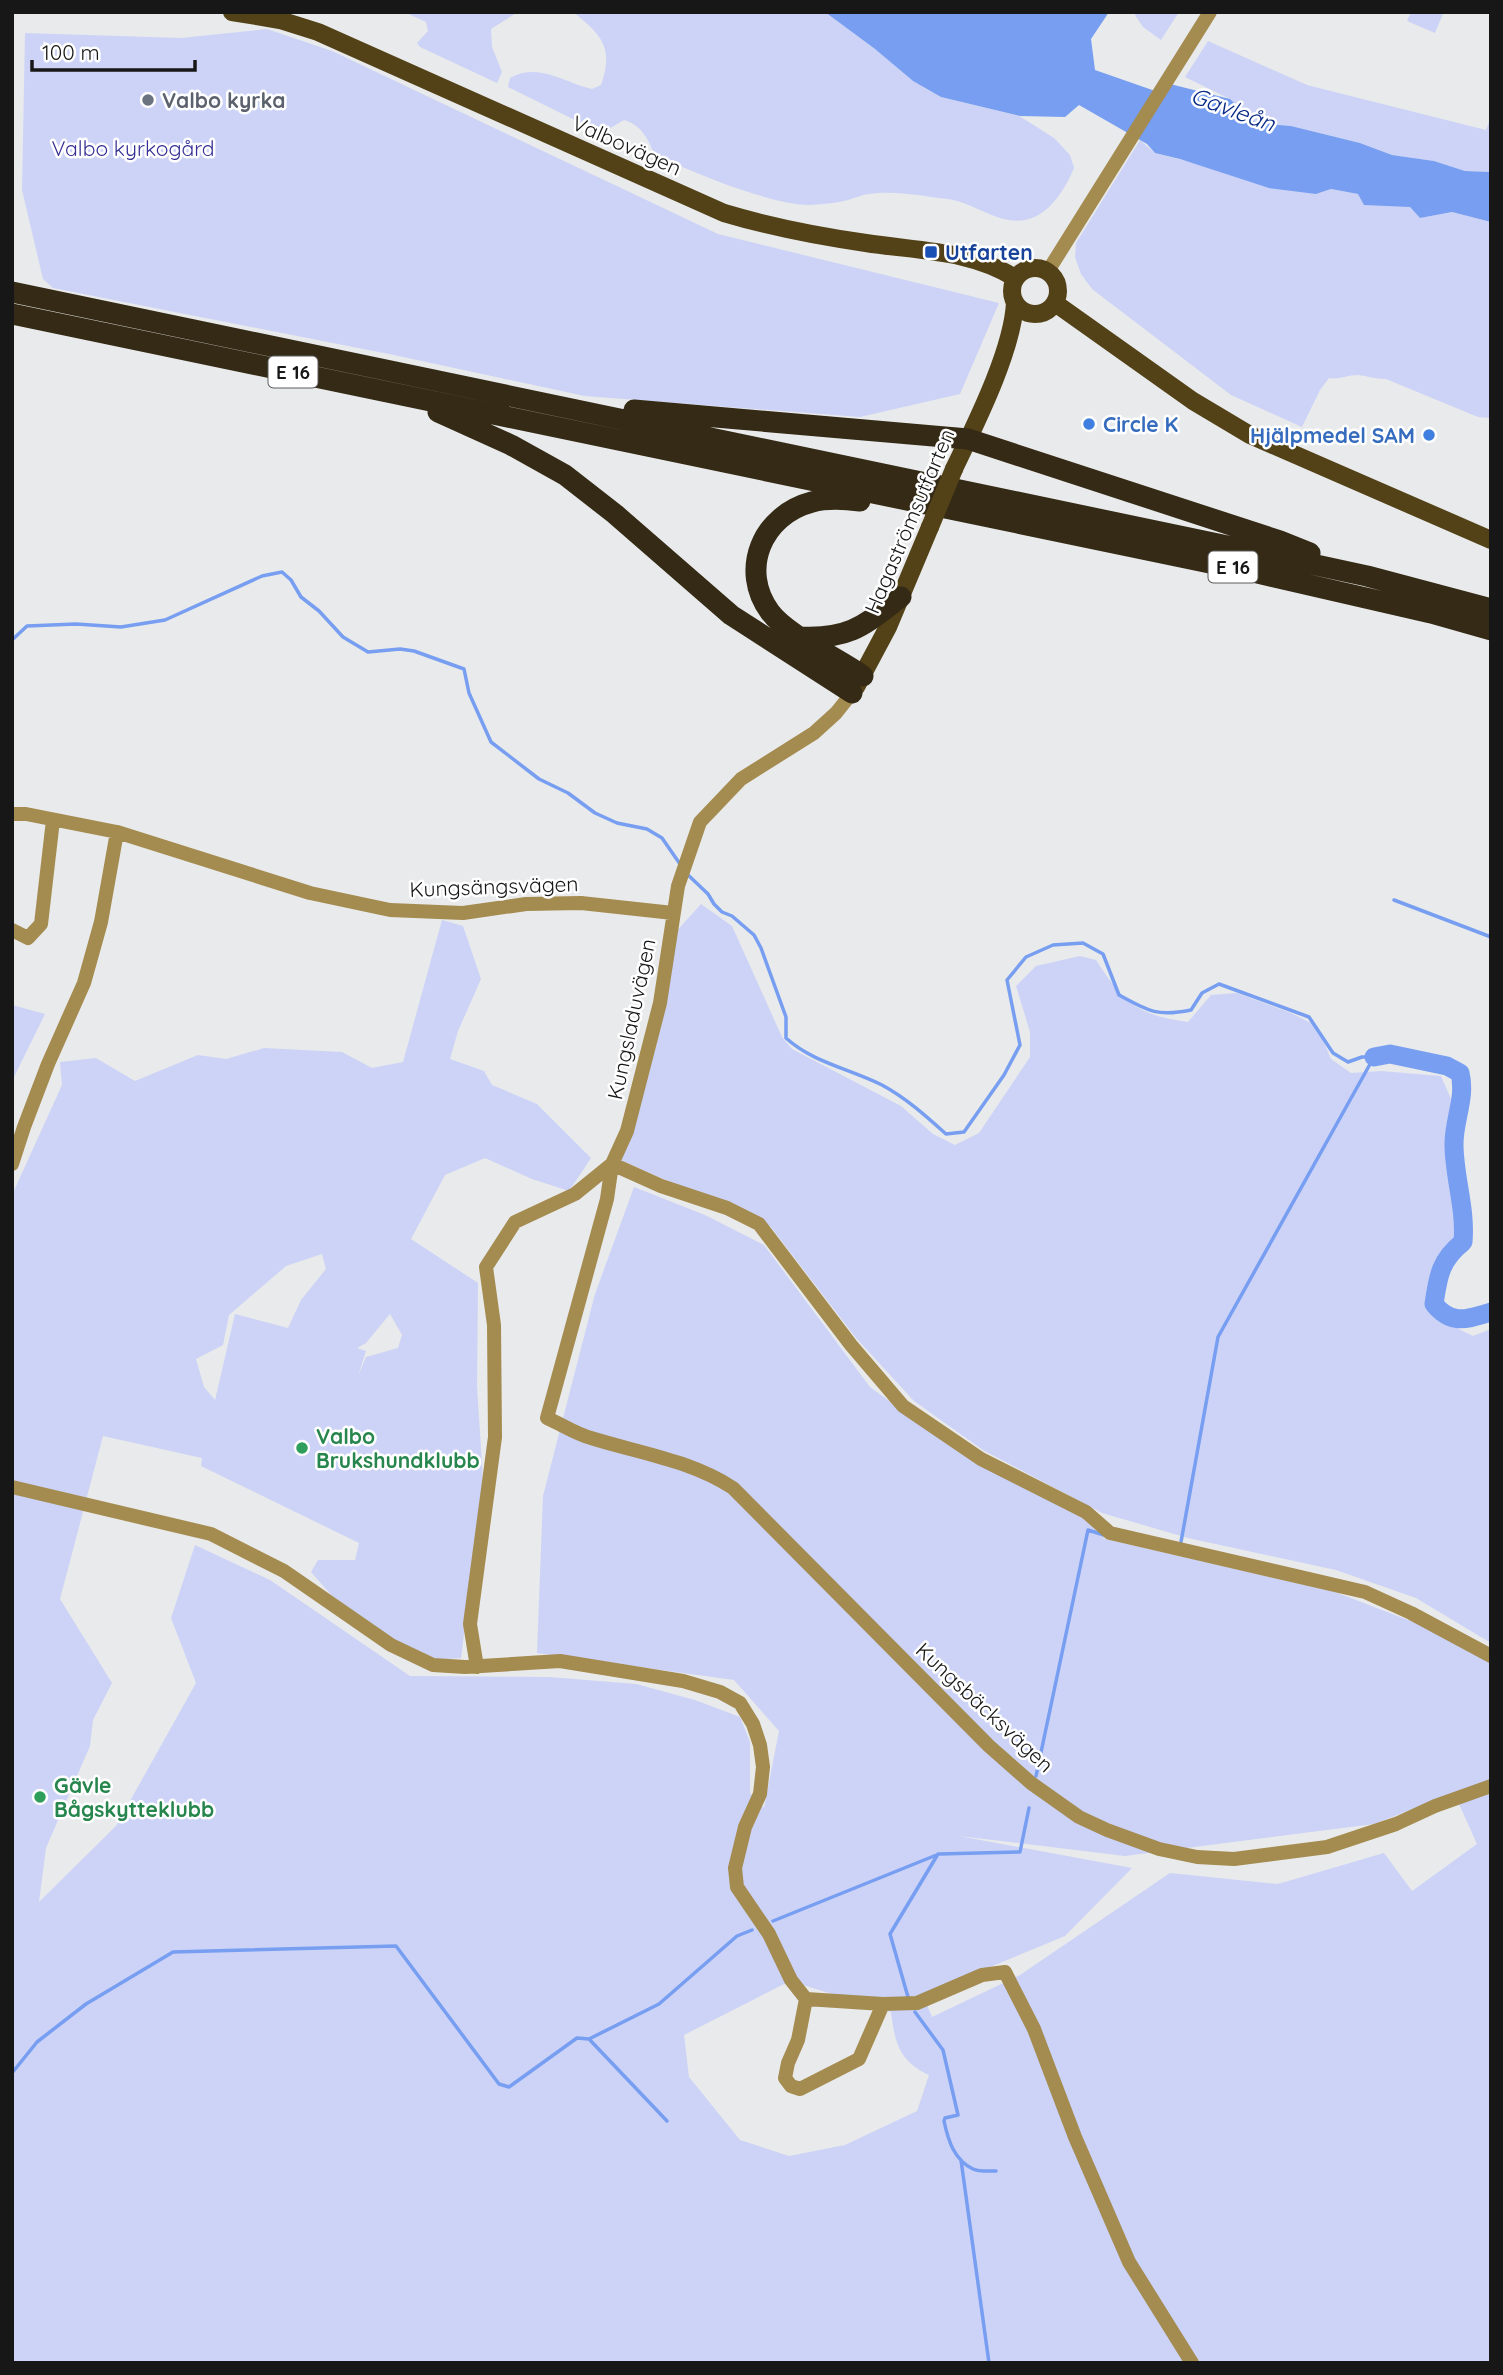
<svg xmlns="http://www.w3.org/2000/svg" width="1503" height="2375" viewBox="0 0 1503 2375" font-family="Quicksand,sans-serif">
<rect width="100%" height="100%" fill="#e9eaeb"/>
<path fill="#ccd3f7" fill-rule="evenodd" d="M 404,12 L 518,12 L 491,29 L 492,47 L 502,72 L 497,83 L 420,47 L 417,43 L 428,31 L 426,22 Z
M 573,12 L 825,12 L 875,49 L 913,81 L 941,97 L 1019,116 L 1032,124 L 1054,138 L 1070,155 L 1074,168 C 1065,189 1050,215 1025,220 C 998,225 973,202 948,199 C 922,196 895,190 869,194 C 861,195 855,198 848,200 C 837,203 823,204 811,205 C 771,205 691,172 654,154 C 648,138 641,125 624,120 L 607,130 L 595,130 L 508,87 L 510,78 C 539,62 564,83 592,89 L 601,85 C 614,48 602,35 573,12 Z
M 1136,12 L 1179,12 L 1161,40 L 1143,27 L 1135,15 Z
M 1411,12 L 1439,12 L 1443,14 L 1435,33 L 1407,21 Z
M 267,29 L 332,51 L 718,234 L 999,303 L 960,394 L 860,417 L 585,396 L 394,355 L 53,288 L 43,279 L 22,190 L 25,33 L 181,38 Z
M 1208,41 L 1307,85 L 1486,130 L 1491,118 L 1491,172 L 1465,171 L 1434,161 L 1392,155 L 1360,143 L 1291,126 L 1256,123 L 1230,99 L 1185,77 Z
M 1140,140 L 1155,153 L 1316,194 L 1331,189 L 1358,194 L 1410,207 L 1420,218 L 1452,212 L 1491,222 L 1491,418 L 1478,417 L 1386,379 C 1376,379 1367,376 1358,375 C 1347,375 1339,380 1329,378 L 1320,390 L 1302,427 L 1231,395 L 1092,289 L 1081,274 L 1075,257 L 1076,243 Z
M 701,904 L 732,926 L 782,1037 L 792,1049 L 901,1106 L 933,1134 L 955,1145 L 979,1133 L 1030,1057 L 1030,1032 L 1016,986 L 1036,966 L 1080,956 L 1096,960 C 1124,1003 1137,1015 1188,1022 L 1211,995 L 1237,993 L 1291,1013 L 1317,1026 L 1331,1059 L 1351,1073 L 1381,1071 L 1441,1076 L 1451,1099 L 1450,1138 L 1462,1227 L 1437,1270 L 1428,1305 L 1448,1324 L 1473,1336 L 1491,1329 L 1491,1643 L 1416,1598 L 1336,1570 L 1188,1538 L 1102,1513 L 983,1450 L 914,1401 L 856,1338 L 770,1226 L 618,1159 L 674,934 Z
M 442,920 L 463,926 L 481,979 L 458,1031 L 450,1059 L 484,1071 L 492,1085 L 537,1104 L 591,1158 L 569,1191 L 532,1179 L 485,1158 L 445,1175 L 411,1239 L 478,1283 L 477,1386 L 483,1480 L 461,1658 L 435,1660 L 396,1641 L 333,1597 L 311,1572 L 318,1560 L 355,1560 L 359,1543 L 201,1466 L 202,1458 L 103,1436 L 60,1599 L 112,1683 L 93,1720 L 90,1746 L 46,1848 L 39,1902 L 116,1826 L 196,1683 L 171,1618 L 195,1545 L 270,1580 L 410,1676 L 549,1677 L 636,1684 L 695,1700 L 740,1717 L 750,1742 L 750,1793 L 764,1808 L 779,1731 L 734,1680 L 537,1653 L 543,1496 L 595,1294 L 634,1187 L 705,1215 L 764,1245 L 870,1387 L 903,1411 L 1085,1518 L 1105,1539 L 1335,1592 L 1421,1625 L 1491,1662 L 1491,2363 L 12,2363 L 12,1195 L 62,1085 L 60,1062 L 96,1058 L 135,1081 L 198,1055 L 226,1059 L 264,1048 L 342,1052 L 372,1068 L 403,1062 ZM 322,1254 L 326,1269 L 301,1300 L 288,1328 L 235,1314 L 215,1400 L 204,1387 L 196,1359 L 223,1345 L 229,1315 L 286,1266 ZM 390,1314 L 402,1335 L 398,1348 L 366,1357 L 358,1376 L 366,1351 L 357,1348 L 366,1343 ZM 1454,1793 L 1477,1844 L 1412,1891 L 1384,1853 L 1278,1884 L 1170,1873 L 1020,1975 L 932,2017 L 923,1995 L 1065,1936 L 1132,1868 L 959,1836 L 1125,1856 L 1374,1824 ZM 790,1981 L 891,2012 C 895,2043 899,2061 929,2075 L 917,2111 L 845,2145 L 789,2156 L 740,2140 L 689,2077 L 684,2035 Z
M 12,1005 L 45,1014 L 12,1081 Z"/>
<path fill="#779ef1" d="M 825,12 L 1109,12 L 1091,39 L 1095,70 L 1158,92 L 1166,83 L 1230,99 L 1256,123 L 1291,126 L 1360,143 L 1392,155 L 1434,161 L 1465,171 L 1491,172 L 1491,222 L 1452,212 L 1420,218 L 1410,207 L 1364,205 L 1358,194 L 1331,189 L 1316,194 L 1269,188 L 1180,159 L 1155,153 L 1147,144 L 1079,105 L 1065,117 L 1020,116 L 941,97 L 913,81 L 875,49 Z"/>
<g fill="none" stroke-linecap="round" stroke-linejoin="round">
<path stroke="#779ef1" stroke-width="3.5" d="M 12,640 L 27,626 L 76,624 L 121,627 L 165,620 L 262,576 L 282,572 L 291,580 L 301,597 L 319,611 L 343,637 L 368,652 L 400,649 L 414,651 L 464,669 L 469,693 L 491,742 L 539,779 L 568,793 L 595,813 L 617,823 L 647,829 L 662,838 L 680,864
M 686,873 L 708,894 L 714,904 L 722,912 L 732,916 L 754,935 L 761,948 L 786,1017 L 786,1038 C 812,1062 850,1069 882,1085 C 906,1098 926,1116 946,1134 L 964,1132 L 1004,1075 L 1020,1045 L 1007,980 L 1026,957 L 1053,945 L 1083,943 L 1103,954 L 1119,995 C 1148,1011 1157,1017 1191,1010 L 1202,993 L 1219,984 L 1309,1017 L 1333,1053 L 1348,1062 L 1362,1057 L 1374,1057 L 1218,1337 L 1181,1542
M 1394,900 L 1491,937
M 1036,1776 L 1088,1530 L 1104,1535
M 773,1921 L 939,1854 L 1020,1852 L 1029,1808
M 908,1997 L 890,1934 L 938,1854
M 915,2012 L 943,2050 L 958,2115 L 945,2118 L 944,2121 C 948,2140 954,2160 973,2169 C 979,2172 989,2171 996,2171
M 589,2039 L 667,2121
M 12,2073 L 37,2042 L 86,2004 L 173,1952 L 396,1946 L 499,2084 L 509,2087 L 577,2038 L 589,2039 L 659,2004 L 737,1936 L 752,1930
M 961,2160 L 989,2363"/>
<path stroke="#779ef1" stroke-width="19" d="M 1374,1057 L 1390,1054 L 1447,1066 L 1460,1073 C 1466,1098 1454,1119 1454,1144 C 1454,1177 1466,1208 1463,1242 C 1440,1260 1438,1277 1434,1304 C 1452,1326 1467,1319 1491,1312"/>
<path stroke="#a48b4f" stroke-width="14" d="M 1048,271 L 1210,12
M 852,693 L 836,713 L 814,733 L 741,779 L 700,822 L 678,886 L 660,1003 L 627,1131 L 612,1164 L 607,1199 L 547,1418 C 561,1424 576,1434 591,1438 C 639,1453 690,1460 733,1488 L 989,1746 L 1031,1783 L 1079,1817 L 1107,1830 L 1159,1849 L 1197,1857 L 1234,1859 L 1327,1847 L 1396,1824 L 1435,1806 L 1491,1786
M 12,814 L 26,814 L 117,832 L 310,893 L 390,910 L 463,913 L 526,904 L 581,903 L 673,913
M 12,930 L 28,938 L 41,924 L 53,820
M 12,1164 L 24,1127 L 48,1064 L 84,983 L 101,922 L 117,832
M 612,1164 L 661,1186 L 727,1208 L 759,1224 L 851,1345 L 903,1406 L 981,1459 L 1086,1512 L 1110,1533 L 1365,1592 L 1411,1613 L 1491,1656
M 12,1487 L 211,1534 L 284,1571 L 391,1645 L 433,1665 L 465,1667 L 560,1661 L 683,1681 L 720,1692 L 740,1703 L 753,1724 L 760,1745 L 763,1767 L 760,1794 L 745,1827 L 735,1868 L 737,1887 L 769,1934 L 791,1980 L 806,1999 L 883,2004 L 917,2003 L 982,1975 L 1005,1972 L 1034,2029 L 1075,2137 L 1129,2262 L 1192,2363
M 477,1667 L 470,1624 L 495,1437 L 494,1325 L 486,1267 L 515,1222 L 575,1194 L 612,1164
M 806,1999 L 798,2040 L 788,2063 L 785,2078 L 791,2086 L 800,2089 L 859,2059 L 883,2004"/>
<path stroke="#534217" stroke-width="18" d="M 232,12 L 280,20 L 318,32 L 724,213 C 771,227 817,236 866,243 C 917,251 971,250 1015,278
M1012 291a23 23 0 1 1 46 0a23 23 0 1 1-46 0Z
M 1055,303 L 1193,401 L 1250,435 L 1491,540
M 954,469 C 975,425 1013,350 1015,302
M 856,687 L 888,627 L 930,527"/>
<path stroke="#342a15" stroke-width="21" d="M 12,292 L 1261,553 L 1367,576 L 1491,609
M 12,314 L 1253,572 L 1431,613 L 1491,630
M 634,410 L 968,439 L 1280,541 L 1310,553
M 438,412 L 511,445 L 565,475 L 615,514 L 731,615 L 852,693
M 860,501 C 844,499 827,498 812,502 C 762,515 739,570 770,612 C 787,635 838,658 863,676
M 802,637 C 851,639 864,625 901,597"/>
<path stroke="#534217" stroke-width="18" d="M 930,527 L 954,469"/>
</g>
<circle fill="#6b7280" stroke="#fff" stroke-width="2.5" cx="148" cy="100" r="7"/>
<rect fill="#1a4fb4" stroke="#fff" stroke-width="2.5" x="924" y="245" width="14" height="14" rx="3.5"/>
<g fill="#3f7fe0" stroke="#fff" stroke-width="2.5">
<circle cx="1089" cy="424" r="7"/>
<circle cx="1429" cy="435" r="7"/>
</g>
<g fill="#2e9e5b" stroke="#fff" stroke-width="2.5">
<circle cx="302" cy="1448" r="7"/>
<circle cx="40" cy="1797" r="7"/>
</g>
<g text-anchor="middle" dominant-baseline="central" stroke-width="5" stroke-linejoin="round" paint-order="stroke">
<g fill="#fff" stroke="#5d5d5d" stroke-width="2">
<rect x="268.5" y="356.5" width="49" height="31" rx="5"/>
<rect x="1208.5" y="551.5" width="49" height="31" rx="5"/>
</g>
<g font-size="19" font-weight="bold" fill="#171718">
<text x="293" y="372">E 16</text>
<text x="1233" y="567">E 16</text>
</g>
<g font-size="21" font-weight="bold" fill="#5b616d" stroke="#fff" text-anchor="start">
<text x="162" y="100">Valbo kyrka</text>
</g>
<g font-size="21" fill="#171718" stroke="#fff">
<text transform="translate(627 145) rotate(24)">Valbovägen</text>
<text transform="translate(909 521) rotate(-67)">Hagaströmsutfarten</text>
<text transform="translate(494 886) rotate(-2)">Kungsängsvägen</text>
<text transform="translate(631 1019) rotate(-78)">Kungsladuvägen</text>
<text transform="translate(985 1707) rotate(43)">Kungsbäcksvägen</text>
</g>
<g font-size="21" fill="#343094" stroke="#fff">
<text x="133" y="148">Valbo kyrkogård</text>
</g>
<g font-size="21" font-weight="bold" fill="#164399" stroke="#fff" text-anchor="start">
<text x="945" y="252">Utfarten</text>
</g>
<g font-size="21" font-weight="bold" fill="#366cbe" stroke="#fff" text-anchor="start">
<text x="1103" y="424">Circle K</text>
<text x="1415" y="435" text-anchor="end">Hjälpmedel SAM</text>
</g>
<g font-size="21" font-weight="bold" fill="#27864d" stroke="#fff" text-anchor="start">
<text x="316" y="1436">Valbo<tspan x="316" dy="24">Brukshundklubb</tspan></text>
<text x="54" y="1785">Gävle<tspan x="54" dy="24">Bågskytteklubb</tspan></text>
</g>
<g font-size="23" font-style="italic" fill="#092b88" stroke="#fff">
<text transform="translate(1233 109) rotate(20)">Gavleån</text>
</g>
</g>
<rect width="1503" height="2375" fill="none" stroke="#171718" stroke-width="28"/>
<path d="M32 60v10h163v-10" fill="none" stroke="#171718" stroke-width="3.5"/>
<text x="42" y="60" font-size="21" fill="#171718" stroke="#ffffff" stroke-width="5" paint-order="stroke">100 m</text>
</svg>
